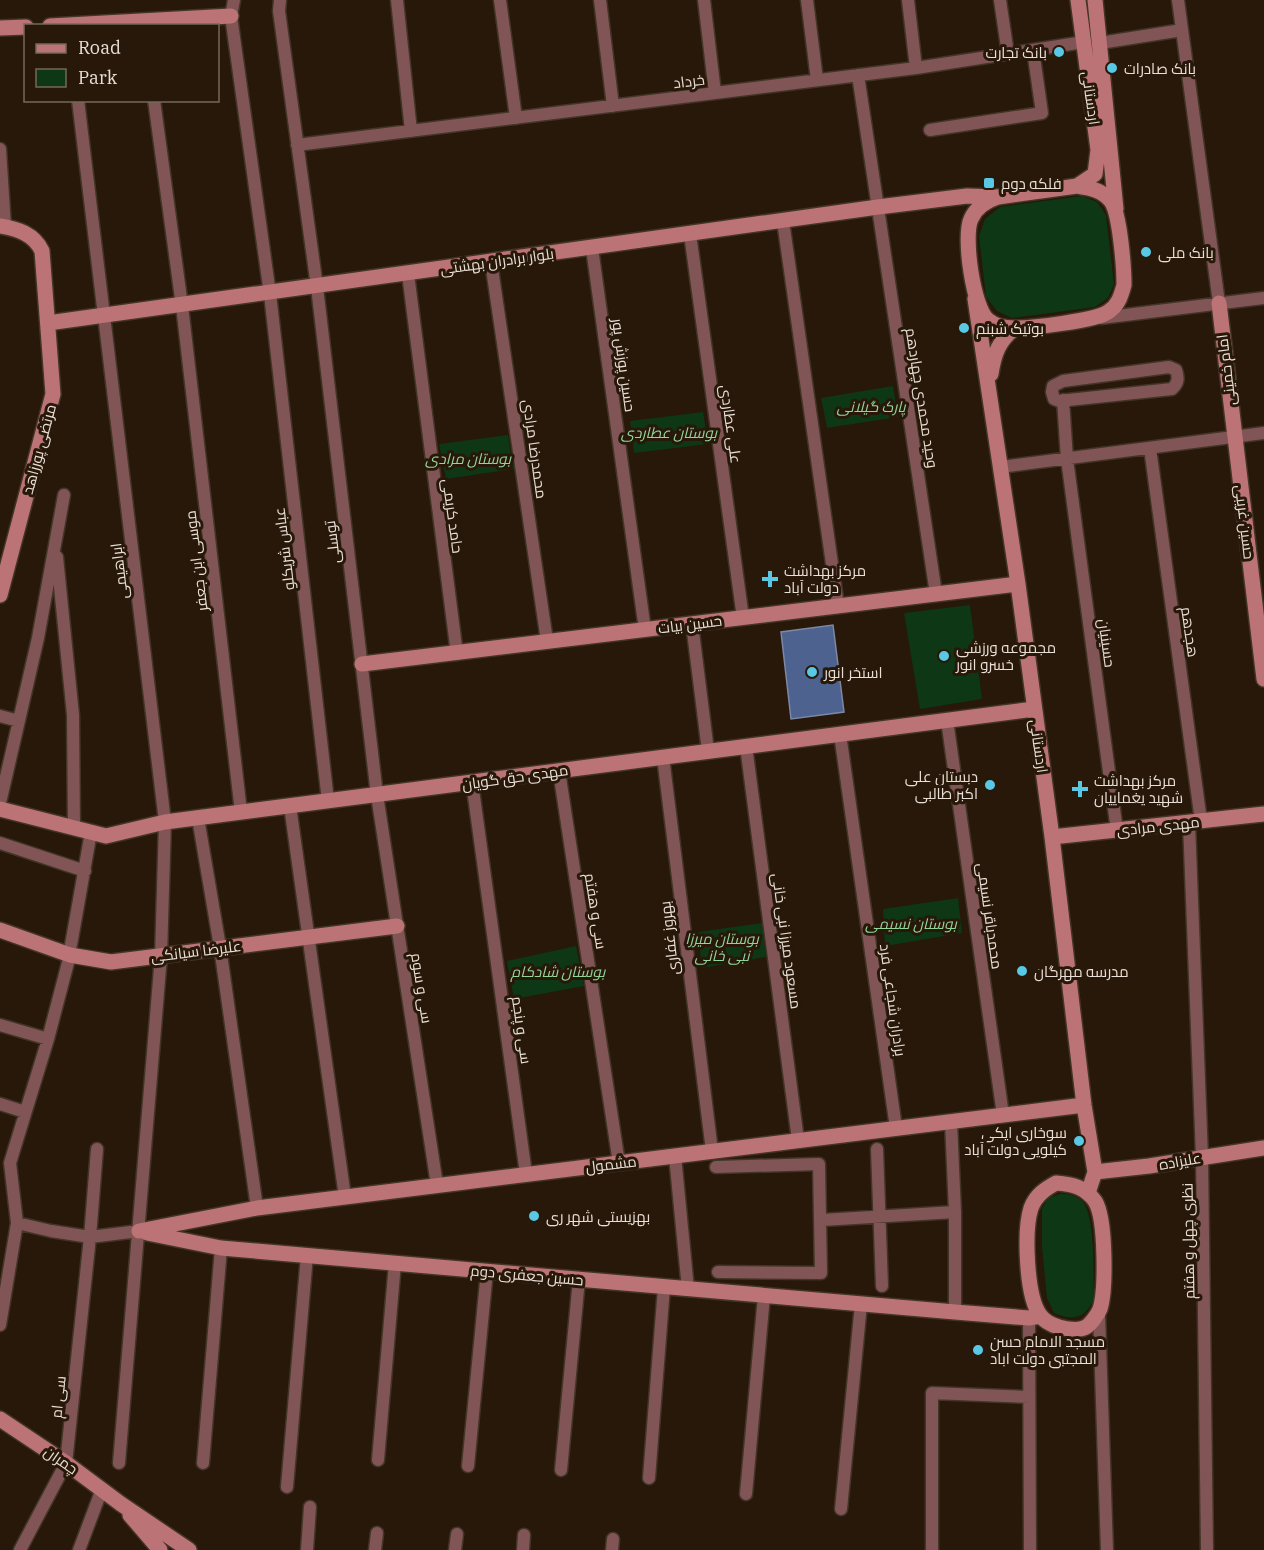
<svg xmlns="http://www.w3.org/2000/svg" width="1264" height="1550" viewBox="0 0 1264 1550" font-family="'IBM Plex Serif',Cairo,serif">
<rect width="100%" height="100%" fill="#27180a"/>
<path fill="#0e3715" d="M 1082,196 L 1097,202 L 1106,215 L 1114,284 L 1108,298 L 1095,307 L 1012,318 L 997,311 L 986,297 L 979,236 L 985,219 L 1000,207 Z
M 893,386 L 898,417 L 827,428 L 821,398 Z
M 703,412 L 708,444 L 634,453 L 630,421 Z
M 508,435 L 513,469 L 446,479 L 439,444 Z
M 970,605 L 982,699 L 920,709 L 904,613 Z
M 958,898 L 962,933 L 885,946 L 883,909 Z
M 762,923 L 766,957 L 702,968 L 698,932 Z
M 576,946 L 584,986 L 514,999 L 507,961 Z
M 1060,1194 C 1069,1194 1076,1195 1082,1201 C 1096,1216 1093,1278 1094,1299 C 1085,1319 1073,1321 1054,1313 L 1047,1298 L 1042,1247 L 1042,1208 L 1048,1198 Z"/>
<path fill="#4d628e" stroke="#7c88a4" stroke-width="1.5" d="M 833,625 L 844,712 L 791,719 L 781,632 Z"/>
<g fill="none" stroke-linecap="round" stroke-linejoin="round">
<g stroke="#423427" stroke-width="15">
<path id="street" d="M 234,0 L 231,16 L 270,294 L 328,801
M 280,0 L 279,11 L 317,287 L 377,795 L 437,1185
M 397,0 L 411,131
M 500,0 L 516,118
M 600,0 L 613,106
M 704,0 L 715,93
M 807,0 L 817,80
M 908,0 L 916,68
M 1000,0 L 1008,54
M 1178,0 L 1219,303
M 1100,43 L 1182,30
M 858,75 L 936,594
M 78,100 L 165,822 L 161,956 L 119,1463
M 154,100 L 182,306 L 241,812
M 930,130 L 1042,113 L 1033,50
M 297,145 L 916,68 L 1084,42
M 0,149 L 5,227
M 783,221 L 838,606
M 690,234 L 743,618
M 592,248 L 645,630
M 491,262 L 547,641
M 408,274 L 457,654
M 1101,318 L 1264,298
M 1169,367 L 1176,370 C 1179,379 1178,383 1172,389 L 1059,401 L 1054,399 L 1052,392 L 1053,386 L 1063,381 Z
M 1063,400 L 1067,459 L 1117,831
M 1150,448 L 1201,821
M 1001,467 L 1264,433
M 57,557 L 73,715 L 74,828
M 692,624 L 708,751
M 0,716 L 19,721
M 947,720 L 1003,1115
M 840,734 L 896,1128
M 746,746 L 798,1140
M 663,757 L 712,1151
M 559,771 L 619,1163
M 472,782 L 526,1174
M 0,803 L 38,638 L 64,495
M 290,806 L 345,1197
M 198,818 L 220,947 L 257,1208
M 1189,823 L 1202,1157 L 1207,1550
M 0,843 L 85,871
M 71,945 L 91,832
M 0,1025 L 48,1039
M 0,1104 L 25,1112
M 951,1122 L 955,1212 L 955,1312
M 877,1149 L 882,1286
M 675,1156 L 688,1289
M 716,1167 L 819,1164 L 821,1273 L 718,1272
M 822,1220 L 955,1212
M 17,1223 L 51,1231 L 90,1237 L 139,1231
M 1099,1313 L 1107,1550
M 1029,1318 L 1030,1550
M 0,1325 L 17,1223 L 10,1163 L 48,1039 L 70,955
M 378,1460 L 395,1263
M 203,1463 L 221,1248
M 468,1466 L 487,1271
M 561,1470 L 579,1279
M 649,1478 L 664,1287
M 287,1487 L 307,1255
M 746,1494 L 764,1296
M 841,1509 L 861,1304
M 20,1550 L 66,1463 L 90,1237 L 97,1149
M 79,1550 L 102,1489
M 307,1550 L 310,1507
M 375,1550 L 377,1533
M 455,1550 L 457,1534
M 523,1550 L 524,1535
M 612,1550 L 613,1539
M 932,1550 L 932,1393 L 1029,1397"/>
</g>
<g stroke="#423427" stroke-width="18">
<path id="secondary" d="M 1095,0 L 1116,209
M 50,26 L 231,16
M 0,28 L 26,27
M 1077,186 C 1090,188 1102,190 1111,201 C 1120,214 1124,268 1124,285 C 1121,296 1118,306 1108,312 C 1095,321 1031,328 1014,328 C 1005,328 995,326 988,320 C 973,308 963,236 971,219 C 976,207 986,201 998,197 Z
M 1077,186 L 1095,174 L 1098,150 L 1078,0
M 0,226 C 18,229 34,234 42,251 L 53,394 L 0,595
M 975,299 L 1018,584 L 1052,837 L 1084,1105 L 1095,1172 L 1088,1193
M 1219,303 L 1264,679
M 48,323 L 878,207 L 967,196 L 998,197
M 991,374 C 994,354 999,340 1015,328
M 362,664 L 1018,584
M 0,809 L 106,836 L 165,822 L 1034,709
M 1052,837 L 1264,814
M 0,930 L 70,955 L 111,962 L 397,926
M 1095,1172 L 1149,1166 L 1264,1148
M 1056,1183 C 1072,1184 1085,1187 1095,1201 C 1106,1218 1106,1290 1100,1309 C 1098,1314 1091,1324 1086,1327 C 1079,1331 1067,1329 1059,1327 C 1052,1325 1044,1321 1040,1315 C 1026,1296 1024,1230 1031,1208 C 1036,1195 1045,1189 1056,1183 Z
M 139,1231 L 257,1208 L 1084,1105
M 147,1233 L 221,1248 L 955,1312 L 1029,1318 L 1040,1316
M 0,1419 L 66,1463 L 121,1504 L 189,1550
M 130,1515 L 160,1550"/>
</g>
<use href="#street" stroke="#815455" stroke-width="12"/>
<use href="#secondary" stroke="#bc7375" stroke-width="15"/>
</g>
<g fill="#59c8e4" stroke="#27180a" stroke-width="2">
<circle cx="1059" cy="52" r="6"/>
<circle cx="1112" cy="68" r="6"/>
<rect x="983" y="177" width="12" height="12" rx="3"/>
<circle cx="1146" cy="252" r="6"/>
<circle cx="964" cy="328" r="6"/>
<path d="M767 570h6v6h6v6h-6v6h-6v-6h-6v-6h6z"/>
<circle cx="944" cy="656" r="6"/>
<circle cx="812" cy="672" r="6"/>
<circle cx="990" cy="785" r="6"/>
<path d="M1077 780h6v6h6v6h-6v6h-6v-6h-6v-6h6z"/>
<circle cx="1022" cy="971" r="6"/>
<circle cx="1079" cy="1141" r="6"/>
<circle cx="534" cy="1216" r="6"/>
<circle cx="978" cy="1350" r="6"/>
</g>
<g text-anchor="middle" dominant-baseline="central" stroke-width="6" stroke-linejoin="round" paint-order="stroke">
<g font-size="15" fill="#eadfd6" stroke="#27180a" text-anchor="start">
<text x="1047" y="52" text-anchor="end">بانک تجارت</text>
<text x="1124" y="68">بانک صادرات</text>
<text x="1001" y="183">فلکه دوم</text>
<text x="1158" y="252">بانک ملی</text>
<text x="976" y="328">بوتیک شبنم</text>
<text x="784" y="570">مرکز بهداشت<tspan x="784" dy="17">دولت آباد</tspan></text>
<text x="956" y="647">مجموعه ورزشی<tspan x="956" dy="17">خسرو انور</tspan></text>
<text x="824" y="672">استخر انور</text>
<text x="978" y="776" text-anchor="end">دبستان علی<tspan x="978" dy="17">اکبر طالبی</tspan></text>
<text x="1094" y="780">مرکز بهداشت<tspan x="1094" dy="17">شهید یغماییان</tspan></text>
<text x="1034" y="971">مدرسه مهرگان</text>
<text x="1067" y="1132" text-anchor="end">سوخاری ایکی<tspan x="1067" dy="17">کیلویی دولت آباد</tspan></text>
<text x="546" y="1216">بهزیستی شهر ری</text>
<text x="990" y="1341">مسجد الامام حسن<tspan x="990" dy="17">المجتبى دولت اباد</tspan></text>
</g>
<g font-size="15" fill="#eadfd6" stroke="#27180a">
<text transform="translate(689 81) rotate(-7)">خرداد</text>
<text transform="translate(1091 98) rotate(82)">اردستانی</text>
<text transform="translate(497 261) rotate(-8)">بلوار برادران بهشتی</text>
<text transform="translate(624 365) rotate(82)">حسین پوزش پور</text>
<text transform="translate(1226 370) rotate(-97)">امام خمینی</text>
<text transform="translate(922 398) rotate(81)">وحید محمدی چهاردهم</text>
<text transform="translate(731 424) rotate(82)">علی عطاردی</text>
<text transform="translate(39 449) rotate(-75)">مرتضی پورزاهد</text>
<text transform="translate(535 449) rotate(82)">محمدرضا مرادی</text>
<text transform="translate(453 516) rotate(82)">حامد کریمی</text>
<text transform="translate(1245 522) rotate(83)">حسین غریبی</text>
<text transform="translate(332 542) rotate(-97)">توسلی</text>
<text transform="translate(284 549) rotate(-97)">عباس شریکلو</text>
<text transform="translate(196 561) rotate(-97)">موسی ابن جعفر</text>
<text transform="translate(119 571) rotate(-97)">ابراهیمی</text>
<text transform="translate(690 624) rotate(-7)">حسین بیات</text>
<text transform="translate(1190 632) rotate(82)">هجدهم</text>
<text transform="translate(1107 643) rotate(82)">حسینیان</text>
<text transform="translate(1039 746) rotate(82)">اردستانی</text>
<text transform="translate(515 777) rotate(-8)">مهدی حق گویان</text>
<text transform="translate(1158 826) rotate(-6)">مهدی مرادی</text>
<text transform="translate(596 911) rotate(81)">سی و هفتم</text>
<text transform="translate(990 916) rotate(82)">محمدباقر نسیمی</text>
<text transform="translate(669 938) rotate(-97)">بهروز غفاری</text>
<text transform="translate(787 941) rotate(82)">مسعود میرزا نبی خانی</text>
<text transform="translate(196 951) rotate(-7)">علیرضا سیانکی</text>
<text transform="translate(422 988) rotate(81)">سی و سوم</text>
<text transform="translate(893 1000) rotate(82)">برادران شجاعی فرد</text>
<text transform="translate(522 1030) rotate(82)">سی و پنجم</text>
<text transform="translate(1180 1161) rotate(-10)">علیزاده</text>
<text transform="translate(611 1164) rotate(-7)">مشمول</text>
<text transform="translate(1188 1241) rotate(-91)">نظری چهل و هفتم</text>
<text transform="translate(527 1275) rotate(5)">حسین جعفری دوم</text>
<text transform="translate(58 1397) rotate(-84)">سی ام</text>
<text transform="translate(61 1460) rotate(35)">چمران</text>
</g>
<g font-size="15" font-style="italic" fill="#94d599" stroke="#27180a">
<text x="871" y="406">پارک گیلانی</text>
<text x="669" y="432">بوستان عطاردی</text>
<text x="468" y="458">بوستان مرادی</text>
<text x="911" y="923">بوستان نسیمی</text>
<text x="722" y="938">بوستان میرزا<tspan x="722" dy="17">نبی خانی</tspan></text>
<text x="558" y="971">بوستان شادکام</text>
</g>
</g>
<rect x="24" y="24" width="195" height="78" fill="#27180a" stroke="#75685c" stroke-width="1.5"/>
<rect x="36" y="44" width="30" height="9" fill="#bc7375" stroke="#75685c" stroke-width="1.5"/>
<text x="78" y="54" font-size="18" fill="#eadfd6">Road</text>
<rect x="36" y="69" width="30" height="18" fill="#0e3715" stroke="#75685c" stroke-width="1.5"/>
<text x="78" y="84" font-size="18" fill="#eadfd6">Park</text>
</svg>
